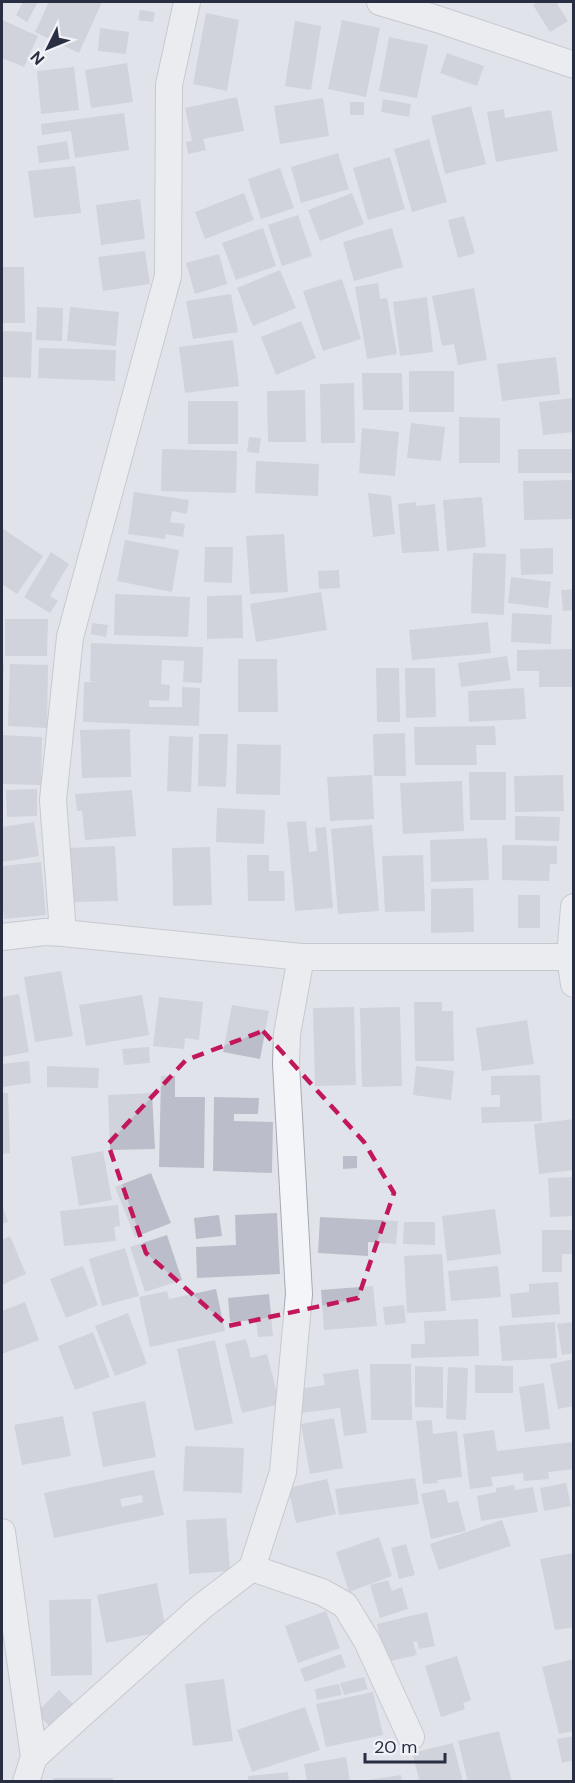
<svg xmlns="http://www.w3.org/2000/svg" width="575" height="1783" viewBox="0 0 575 1783" font-family="'DM Sans',sans-serif">
<rect width="100%" height="100%" fill="#e1e3ea"/>
<path fill="#bbbeca" fill-rule="evenodd" d="M 23,2 L 38,2 L 27,22 L 16,15 Z
M 49,2 L 102,2 L 79,53 L 35,32 Z
M 538,2 L 556,2 L 568,21 L 550,32 L 533,5 Z
M 140,10 L 155,12 L 153,22 L 138,20 Z
M 206,13 L 239,20 L 227,91 L 193,84 Z
M 2,20 L 38,36 L 24,67 L 2,58 Z
M 342,20 L 380,28 L 366,97 L 328,89 Z
M 295,21 L 321,26 L 311,90 L 285,86 Z
M 100,28 L 129,32 L 126,54 L 98,51 Z
M 389,37 L 428,45 L 417,98 L 379,91 Z
M 447,53 L 484,66 L 477,86 L 440,73 Z
M 127,63 L 133,102 L 91,108 L 85,70 Z
M 74,67 L 79,110 L 41,114 L 37,71 Z
M 237,97 L 244,131 L 203,139 L 206,150 L 188,154 L 186,142 L 192,141 L 185,108 Z
M 323,98 L 329,136 L 280,144 L 274,106 Z
M 383,99 L 411,104 L 409,117 L 381,112 Z
M 350,102 L 364,102 L 364,115 L 350,115 Z
M 471,106 L 486,164 L 445,174 L 431,116 Z
M 504,109 L 505,118 L 551,110 L 558,151 L 496,162 L 487,112 Z
M 124,113 L 129,150 L 75,158 L 71,131 L 42,135 L 41,124 Z
M 429,139 L 447,202 L 412,212 L 394,149 Z
M 67,141 L 70,159 L 39,163 L 37,146 Z
M 338,153 L 349,189 L 301,203 L 291,167 Z
M 390,157 L 405,209 L 368,220 L 353,168 Z
M 75,166 L 81,213 L 34,218 L 28,171 Z
M 280,168 L 294,208 L 261,219 L 248,179 Z
M 244,193 L 254,220 L 205,239 L 195,212 Z
M 352,193 L 364,224 L 320,241 L 308,210 Z
M 140,199 L 145,239 L 101,245 L 96,205 Z
M 298,215 L 312,256 L 282,266 L 268,225 Z
M 464,216 L 475,253 L 458,258 L 448,220 Z
M 263,228 L 276,266 L 236,280 L 222,243 Z
M 392,228 L 403,267 L 354,281 L 343,242 Z
M 145,251 L 150,284 L 103,291 L 98,257 Z
M 219,254 L 227,284 L 195,294 L 186,263 Z
M 2,267 L 24,267 L 25,323 L 2,323 Z
M 280,270 L 296,308 L 253,326 L 237,288 Z
M 342,279 L 361,339 L 323,351 L 303,291 Z
M 378,283 L 380,299 L 387,298 L 397,354 L 367,359 L 355,287 Z
M 474,288 L 487,360 L 458,365 L 454,344 L 442,346 L 432,296 Z
M 231,294 L 238,332 L 193,339 L 186,301 Z
M 427,297 L 433,352 L 400,356 L 393,302 Z
M 37,307 L 63,308 L 62,341 L 36,340 Z
M 70,307 L 119,312 L 116,346 L 67,341 Z
M 301,321 L 316,358 L 276,375 L 261,337 Z
M 2,331 L 32,332 L 31,378 L 2,377 Z
M 233,340 L 239,386 L 185,393 L 179,347 Z
M 39,348 L 116,350 L 115,381 L 38,378 Z
M 556,357 L 560,394 L 502,401 L 497,364 Z
M 409,371 L 454,371 L 454,412 L 409,412 Z
M 362,373 L 402,373 L 403,410 L 363,410 Z
M 354,383 L 355,443 L 321,443 L 320,384 Z
M 305,390 L 306,442 L 268,442 L 267,391 Z
M 574,398 L 574,432 L 543,435 L 539,402 Z
M 188,401 L 238,401 L 238,444 L 188,444 Z
M 459,417 L 500,418 L 500,463 L 459,463 Z
M 411,423 L 445,427 L 441,461 L 407,458 Z
M 362,428 L 399,432 L 395,476 L 359,473 Z
M 249,437 L 261,438 L 259,453 L 247,452 Z
M 162,449 L 237,451 L 236,493 L 161,491 Z
M 518,449 L 574,449 L 574,473 L 518,473 Z
M 256,461 L 319,464 L 318,496 L 255,493 Z
M 574,480 L 574,519 L 524,520 L 523,481 Z
M 134,492 L 189,500 L 187,514 L 172,511 L 170,522 L 185,524 L 183,537 L 166,534 L 165,539 L 128,534 Z
M 368,493 L 391,496 L 395,534 L 373,537 Z
M 482,497 L 486,547 L 447,551 L 443,500 Z
M 416,502 L 416,506 L 435,504 L 439,551 L 402,553 L 398,504 Z
M 2,528 L 43,556 L 17,594 L 2,584 Z
M 284,534 L 288,592 L 250,594 L 246,536 Z
M 125,540 L 179,550 L 172,592 L 117,581 Z
M 205,547 L 233,547 L 232,583 L 204,582 Z
M 553,548 L 553,574 L 521,575 L 520,549 Z
M 51,552 L 69,564 L 50,596 L 58,601 L 50,613 L 24,597 Z
M 473,553 L 506,554 L 504,615 L 471,613 Z
M 339,570 L 340,588 L 319,589 L 318,571 Z
M 511,577 L 551,582 L 548,608 L 508,603 Z
M 574,589 L 574,610 L 563,611 L 561,590 Z
M 321,592 L 327,630 L 256,642 L 250,604 Z
M 115,594 L 190,597 L 188,637 L 114,635 Z
M 242,595 L 243,638 L 207,639 L 207,596 Z
M 512,613 L 552,615 L 551,644 L 511,642 Z
M 5,619 L 48,619 L 47,656 L 5,656 Z
M 488,622 L 491,653 L 412,660 L 409,630 Z
M 92,623 L 108,625 L 106,637 L 91,634 Z
M 91,643 L 203,647 L 202,683 L 183,682 L 184,661 L 162,660 L 161,684 L 170,685 L 169,701 L 149,700 L 149,707 L 182,707 L 182,687 L 200,688 L 199,726 L 83,722 L 84,682 L 97,682 L 90,681 Z
M 574,649 L 574,687 L 539,687 L 539,671 L 517,671 L 517,650 Z
M 507,656 L 511,680 L 461,687 L 458,663 Z
M 238,659 L 277,659 L 278,712 L 238,712 Z
M 2,664 L 4,664 L 3,681 L 2,681 Z
M 10,664 L 48,665 L 47,728 L 8,726 Z
M 376,668 L 399,668 L 400,722 L 377,722 Z
M 405,668 L 435,668 L 436,717 L 406,718 Z
M 524,688 L 526,719 L 469,722 L 468,691 Z
M 495,726 L 496,745 L 476,745 L 477,765 L 415,765 L 414,727 Z
M 130,729 L 131,777 L 82,778 L 80,730 Z
M 405,733 L 406,776 L 374,776 L 373,734 Z
M 199,734 L 228,734 L 226,787 L 198,786 Z
M 2,735 L 42,737 L 41,785 L 2,784 Z
M 169,736 L 193,737 L 191,792 L 167,791 Z
M 237,744 L 281,745 L 280,795 L 236,794 Z
M 469,772 L 506,772 L 506,820 L 470,820 Z
M 372,775 L 374,819 L 330,821 L 327,777 Z
M 563,775 L 564,811 L 515,812 L 514,776 Z
M 462,781 L 464,831 L 403,834 L 400,783 Z
M 37,789 L 37,816 L 7,817 L 6,790 Z
M 132,790 L 136,836 L 85,840 L 82,811 L 77,811 L 75,794 Z
M 217,808 L 265,810 L 264,844 L 216,842 Z
M 515,816 L 560,817 L 559,841 L 515,840 Z
M 306,821 L 309,852 L 317,851 L 315,828 L 326,827 L 333,908 L 295,911 L 287,822 Z
M 34,822 L 39,856 L 2,862 L 2,827 Z
M 372,825 L 379,911 L 338,914 L 331,829 Z
M 487,838 L 489,880 L 431,882 L 430,840 Z
M 502,845 L 557,846 L 557,864 L 550,864 L 549,881 L 502,880 Z
M 115,846 L 118,901 L 71,902 L 69,848 Z
M 210,847 L 212,905 L 173,906 L 172,848 Z
M 247,855 L 269,855 L 269,871 L 284,871 L 285,901 L 248,901 Z
M 423,855 L 425,911 L 385,912 L 382,856 Z
M 41,862 L 46,915 L 4,919 L 2,894 L 2,866 Z
M 473,888 L 474,932 L 431,933 L 431,889 Z
M 518,895 L 540,895 L 540,928 L 518,928 Z
M 61,971 L 73,1036 L 35,1042 L 24,977 Z
M 19,994 L 29,1052 L 2,1057 L 2,997 Z
M 142,995 L 149,1035 L 86,1046 L 79,1005 Z
M 159,997 L 203,1002 L 199,1040 L 185,1038 L 184,1049 L 153,1046 Z
M 414,1002 L 442,1002 L 442,1011 L 453,1011 L 454,1061 L 415,1061 Z
M 232,1005 L 269,1011 L 260,1059 L 223,1052 Z
M 354,1007 L 356,1085 L 315,1086 L 313,1008 Z
M 400,1007 L 402,1086 L 362,1087 L 360,1008 Z
M 527,1020 L 534,1064 L 482,1071 L 476,1028 Z
M 149,1047 L 150,1063 L 124,1065 L 122,1049 Z
M 29,1061 L 31,1083 L 2,1087 L 2,1064 Z
M 47,1066 L 99,1068 L 98,1088 L 47,1087 Z
M 416,1066 L 454,1071 L 451,1100 L 413,1095 Z
M 540,1075 L 542,1121 L 482,1123 L 481,1107 L 500,1107 L 500,1095 L 491,1095 L 491,1076 Z
M 161,1076 L 175,1076 L 175,1097 L 205,1097 L 204,1168 L 159,1167 Z
M 2,1093 L 8,1093 L 10,1153 L 2,1154 Z
M 152,1093 L 155,1149 L 110,1150 L 108,1095 Z
M 214,1097 L 259,1098 L 258,1114 L 234,1114 L 234,1121 L 273,1122 L 272,1173 L 213,1171 Z
M 574,1119 L 574,1170 L 539,1174 L 534,1124 Z
M 103,1151 L 112,1200 L 79,1206 L 71,1157 Z
M 343,1156 L 357,1156 L 357,1168 L 343,1169 Z
M 151,1173 L 171,1223 L 135,1237 L 115,1187 Z
M 574,1177 L 574,1216 L 550,1217 L 548,1178 Z
M 2,1204 L 8,1222 L 2,1224 Z
M 118,1205 L 120,1226 L 114,1227 L 116,1241 L 64,1246 L 60,1211 Z
M 495,1209 L 501,1254 L 447,1261 L 442,1216 Z
M 277,1213 L 280,1274 L 197,1278 L 196,1247 L 236,1245 L 235,1215 Z
M 219,1215 L 222,1236 L 196,1239 L 194,1218 Z
M 320,1217 L 398,1221 L 396,1244 L 368,1242 L 368,1256 L 318,1253 Z
M 404,1222 L 435,1222 L 435,1245 L 403,1244 Z
M 542,1230 L 574,1230 L 574,1254 L 562,1254 L 562,1272 L 542,1272 Z
M 167,1235 L 182,1280 L 145,1292 L 130,1247 Z
M 10,1236 L 26,1274 L 2,1285 L 2,1240 Z
M 125,1248 L 139,1296 L 102,1306 L 89,1259 Z
M 442,1254 L 446,1311 L 407,1313 L 404,1256 Z
M 83,1266 L 98,1305 L 66,1318 L 50,1279 Z
M 498,1266 L 501,1297 L 451,1301 L 448,1271 Z
M 558,1282 L 560,1314 L 512,1318 L 510,1294 L 529,1292 L 529,1284 Z
M 373,1286 L 377,1326 L 324,1330 L 321,1290 Z
M 216,1289 L 225,1331 L 150,1347 L 139,1297 L 167,1291 L 169,1299 Z
M 269,1294 L 273,1336 L 258,1337 L 256,1320 L 230,1322 L 228,1298 Z
M 25,1302 L 39,1340 L 2,1354 L 2,1311 Z
M 404,1305 L 406,1323 L 385,1325 L 383,1307 Z
M 128,1313 L 147,1364 L 115,1376 L 95,1326 Z
M 478,1319 L 479,1356 L 411,1358 L 411,1344 L 425,1344 L 424,1321 Z
M 555,1322 L 557,1358 L 502,1361 L 499,1326 Z
M 574,1322 L 574,1353 L 562,1355 L 557,1324 Z
M 93,1332 L 110,1377 L 75,1390 L 58,1346 Z
M 246,1339 L 251,1358 L 267,1354 L 280,1404 L 242,1413 L 225,1344 Z
M 215,1340 L 233,1423 L 195,1431 L 177,1349 Z
M 574,1359 L 574,1406 L 558,1409 L 550,1364 Z
M 370,1364 L 411,1364 L 412,1420 L 371,1420 Z
M 475,1365 L 513,1366 L 513,1393 L 475,1393 Z
M 415,1366 L 443,1367 L 443,1408 L 415,1407 Z
M 448,1367 L 468,1368 L 466,1420 L 446,1419 Z
M 358,1369 L 367,1433 L 344,1436 L 340,1408 L 301,1413 L 298,1389 L 325,1385 L 323,1374 Z
M 544,1383 L 550,1429 L 525,1432 L 519,1387 Z
M 145,1401 L 156,1457 L 103,1467 L 92,1412 Z
M 63,1416 L 71,1456 L 22,1465 L 14,1425 Z
M 334,1418 L 343,1468 L 310,1474 L 301,1424 Z
M 432,1420 L 433,1434 L 457,1431 L 462,1477 L 437,1480 L 438,1483 L 423,1484 L 416,1421 Z
M 494,1430 L 497,1451 L 574,1442 L 574,1469 L 548,1472 L 549,1479 L 524,1481 L 523,1473 L 491,1477 L 493,1486 L 470,1489 L 463,1434 Z
M 185,1446 L 244,1448 L 242,1493 L 183,1491 Z
M 154,1470 L 164,1515 L 54,1538 L 44,1493 ZM 142,1495 L 143,1502 L 122,1507 L 120,1499 Z
M 415,1478 L 419,1504 L 339,1515 L 335,1489 Z
M 327,1479 L 336,1514 L 296,1523 L 288,1488 Z
M 566,1483 L 571,1506 L 544,1511 L 540,1488 Z
M 514,1485 L 515,1490 L 533,1487 L 538,1512 L 481,1521 L 477,1496 L 496,1492 L 496,1488 Z
M 445,1489 L 448,1503 L 458,1501 L 466,1531 L 431,1539 L 421,1494 Z
M 226,1518 L 230,1571 L 189,1574 L 186,1520 Z
M 502,1520 L 511,1546 L 439,1570 L 430,1544 Z
M 379,1537 L 392,1576 L 349,1592 L 336,1552 Z
M 406,1544 L 415,1575 L 399,1579 L 391,1548 Z
M 574,1553 L 574,1627 L 555,1630 L 540,1559 Z
M 388,1580 L 392,1591 L 402,1587 L 408,1609 L 380,1618 L 370,1585 Z
M 157,1583 L 166,1631 L 106,1643 L 97,1595 Z
M 91,1599 L 92,1675 L 51,1676 L 49,1600 Z
M 326,1611 L 340,1648 L 298,1663 L 285,1626 Z
M 427,1612 L 435,1646 L 419,1649 L 417,1641 L 413,1642 L 417,1655 L 386,1662 L 377,1624 Z
M 341,1654 L 346,1667 L 305,1682 L 300,1669 Z
M 457,1656 L 471,1700 L 463,1703 L 465,1709 L 441,1717 L 425,1666 Z
M 574,1659 L 574,1731 L 559,1734 L 542,1667 Z
M 364,1677 L 368,1689 L 344,1695 L 340,1683 Z
M 224,1679 L 233,1741 L 193,1746 L 185,1684 Z
M 339,1684 L 342,1695 L 317,1700 L 315,1689 Z
M 59,1690 L 78,1709 L 55,1731 L 36,1713 Z
M 373,1692 L 383,1735 L 326,1747 L 316,1704 Z
M 305,1707 L 320,1750 L 252,1772 L 237,1730 Z
M 499,1731 L 512,1782 L 468,1782 L 458,1741 Z
M 574,1736 L 574,1760 L 562,1763 L 557,1739 Z
M 453,1743 L 463,1782 L 420,1782 L 412,1753 Z
M 346,1757 L 350,1782 L 307,1782 L 304,1764 Z
M 288,1772 L 289,1782 L 249,1782 L 248,1776 Z
M 401,1775 L 402,1782 L 368,1782 L 368,1780 Z
M 53,1778 L 113,1778 L 113,1782 L 53,1782 Z"/>
<g fill="none" stroke-linecap="round" stroke-linejoin="round">
<g stroke="#a6a9b4" stroke-width="28">
<path id="street" d="M 380,2 L 437,19 L 574,65
M 574,907 L 570,957 L 574,984
M 63,933 L 53,800 L 70,637 L 168,276 L 169,85 L 187,2
M 2,937 L 45,932 L 63,933 L 301,957 L 574,957
M 2,1532 L 34,1757 L 26,1782
M 252,1568 L 322,1592 L 345,1605 L 367,1641 L 411,1737
M 34,1757 L 200,1608 L 252,1568 L 283,1472 L 299,1294 L 286,1064 L 287,1034 L 301,957"/>
</g>
<use href="#street" stroke="#f4f5f8" stroke-width="26"/>
</g>
<path d="M0 0H575V1783H0ZM 263,1031 L 364,1142 L 394,1193 L 358,1298 L 228,1326 L 146,1253 L 108,1144 L 186,1060 Z" fill="#e1e3ea" fill-opacity=".55" fill-rule="evenodd"/>
<path fill="none" stroke="#c2185b" stroke-width="4.5" stroke-dasharray="12 8" stroke-linejoin="round" d="M 263,1031 L 364,1142 L 394,1193 L 358,1298 L 228,1326 L 146,1253 L 108,1144 L 186,1060 Z"/>
<rect width="575" height="1783" fill="none" stroke="#292e42" stroke-width="6"/>
<g transform="translate(48 48) rotate(227)" stroke="#f1f2f7" stroke-width="4.5" paint-order="stroke">
<path d="M0-4.5L10 22L0 15L-10 22Z" fill="#292e42"/>
<text y="-9" font-size="16" font-weight="bold" text-anchor="middle" fill="#292e42">N</text>
</g>
<path d="M365 1753v9h80v-9" fill="none" stroke="#292e42" stroke-width="3"/>
<text x="374" y="1753" font-size="18" fill="#292e42" stroke="#f1f2f7" stroke-width="4.5" paint-order="stroke">20 m</text>
</svg>
